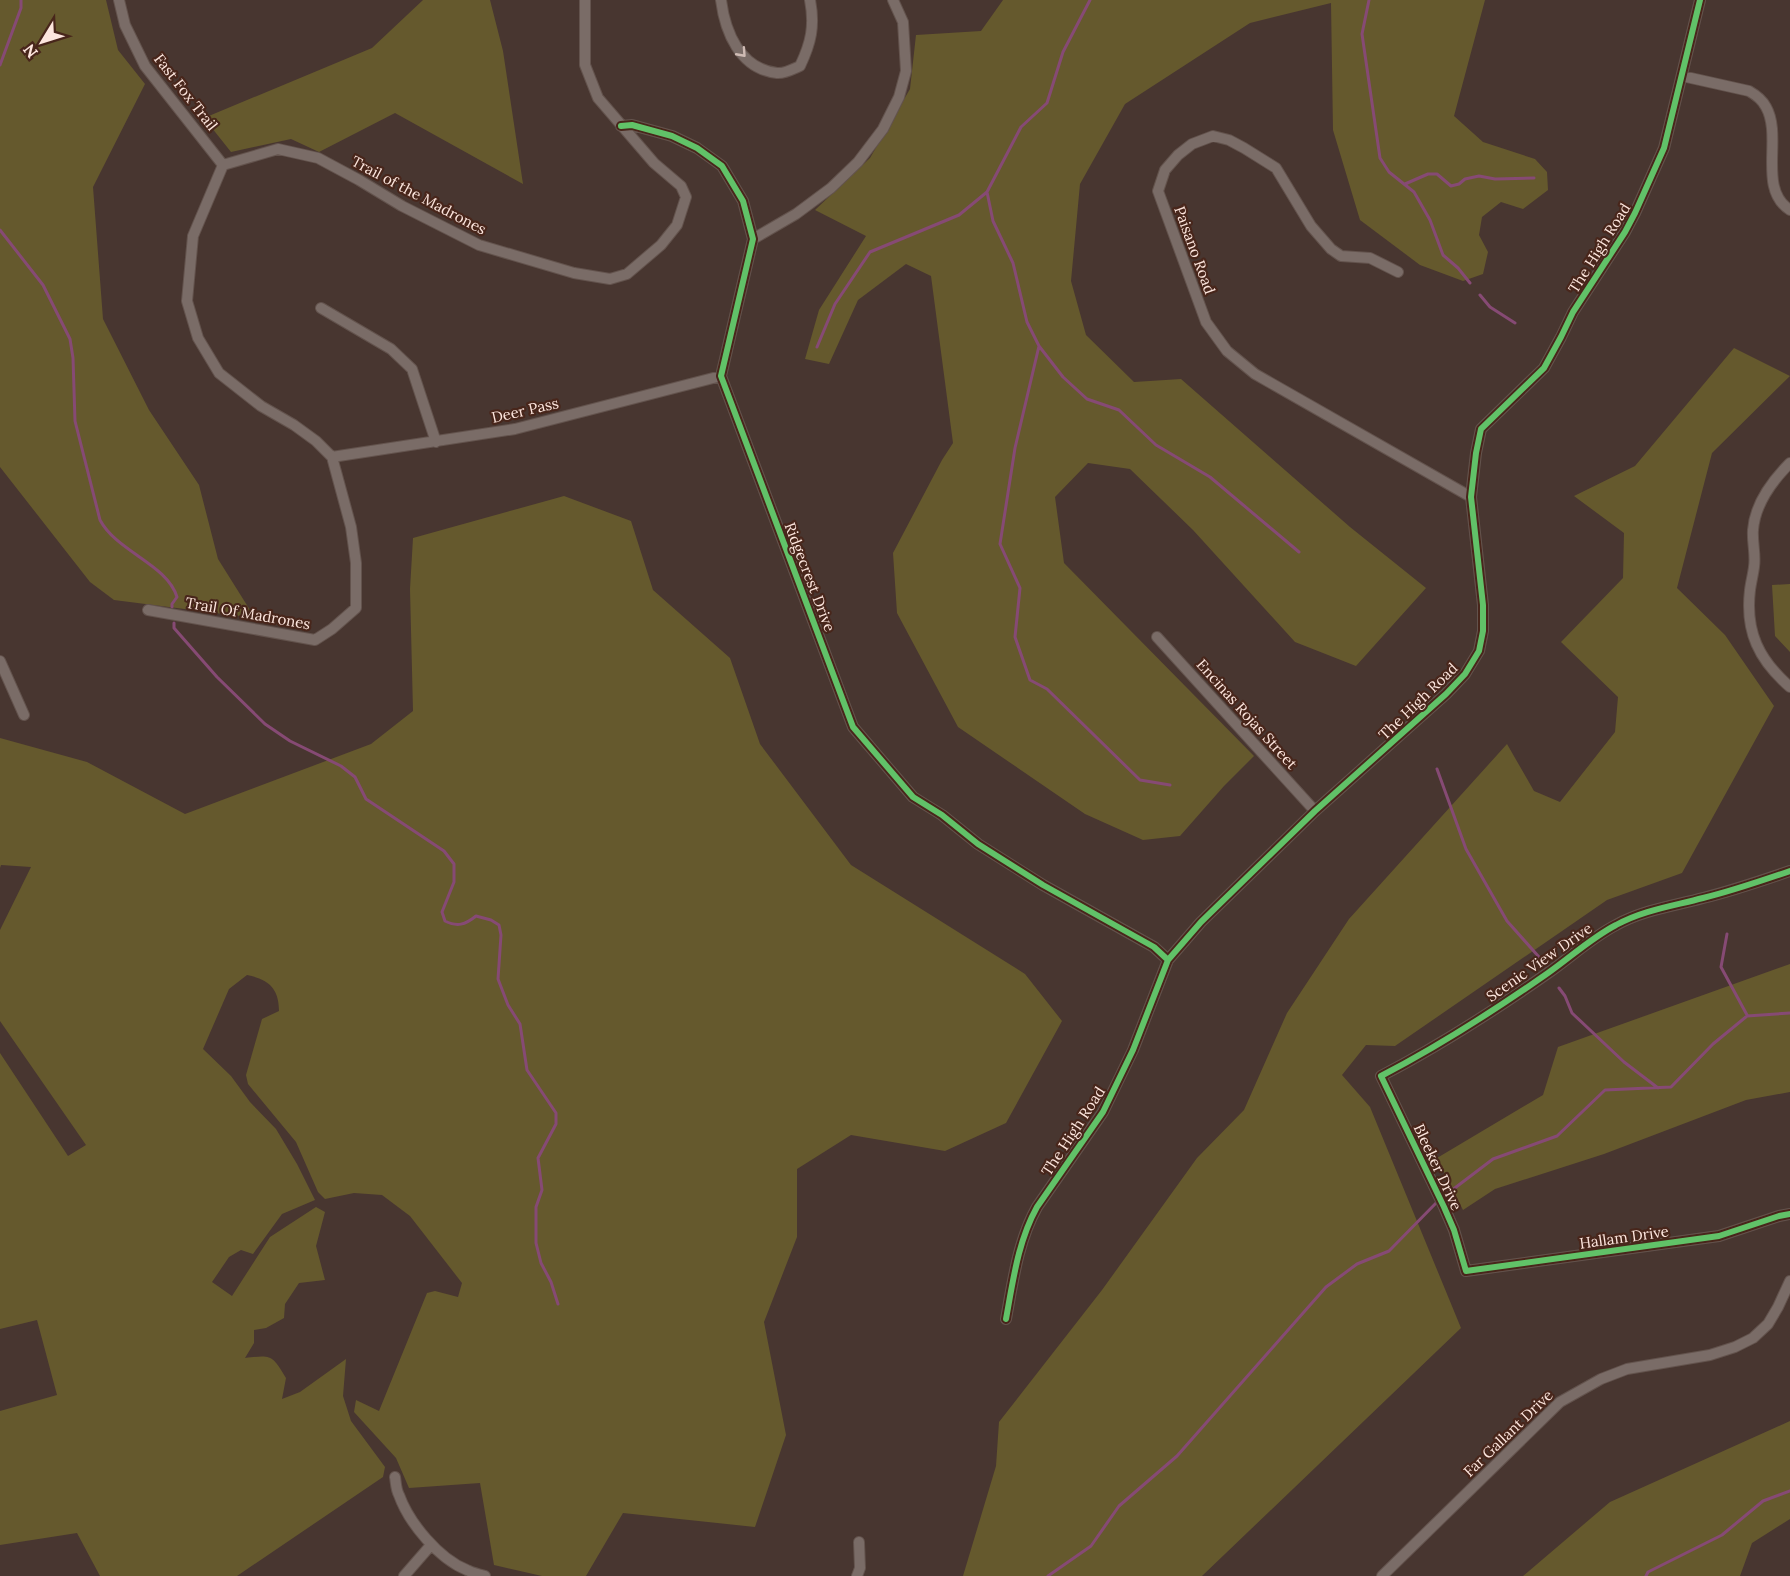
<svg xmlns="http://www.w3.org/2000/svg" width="1790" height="1576" viewBox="0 0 1790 1576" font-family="Lora,serif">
<rect width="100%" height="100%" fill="#483630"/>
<path fill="#65592d" d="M 0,0 L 106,0 L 118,50 L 145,84 L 93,187 L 103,319 L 149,410 L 199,485 L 218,559 L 255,618 L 114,600 L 90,582 L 0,467 Z
M 423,0 L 490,0 L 503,51 L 523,184 L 395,113 L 319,152 L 291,139 L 231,152 L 204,118 L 372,48 Z
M 1003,0 L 1485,0 L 1454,116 L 1483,142 L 1535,159 L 1547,172 L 1548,190 L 1523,209 L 1501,202 L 1482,217 L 1479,235 L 1488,252 L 1483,274 L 1463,281 L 1420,265 L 1360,220 L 1333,130 L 1331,3 L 1250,23 L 1125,104 L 1080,184 L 1071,281 L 1086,335 L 1134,382 L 1181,379 L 1350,527 L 1426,588 L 1356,666 L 1295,642 L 1193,530 L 1130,469 L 1088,463 L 1055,497 L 1064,563 L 1254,756 L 1224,786 L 1180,836 L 1143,840 L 1085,814 L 958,727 L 897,613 L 893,553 L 942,460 L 953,443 L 931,276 L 906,264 L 858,300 L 829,364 L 805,359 L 819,310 L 866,236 L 815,210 L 870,158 L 910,89 L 916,35 L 981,31 Z
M 1734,348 L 1790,376 L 1712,453 L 1677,588 L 1725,635 L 1774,706 L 1682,873 L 1607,900 L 1395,1046 L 1366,1045 L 1342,1075 L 1370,1107 L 1461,1328 L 1202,1576 L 963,1576 L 996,1466 L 999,1422 L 1102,1290 L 1197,1158 L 1244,1110 L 1287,1013 L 1349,919 L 1507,744 L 1534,791 L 1560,802 L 1615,732 L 1618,697 L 1561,642 L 1623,578 L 1624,533 L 1574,496 L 1635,466 Z
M 564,496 L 631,521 L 653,590 L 730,658 L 760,744 L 851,865 L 1025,974 L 1062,1021 L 1006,1123 L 945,1151 L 851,1135 L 797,1169 L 797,1237 L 764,1322 L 786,1435 L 755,1527 L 623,1513 L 586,1576 L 542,1576 L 494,1565 L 480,1483 L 409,1488 L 396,1458 L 354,1412 L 356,1400 L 379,1411 L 427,1293 L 435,1291 L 458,1297 L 462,1283 L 410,1216 L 382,1195 L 354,1193 L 325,1199 L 318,1192 L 296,1142 L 248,1084 L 246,1075 L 262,1019 L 279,1011 C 279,988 268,979 247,975 L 229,989 L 203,1049 L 231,1076 L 250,1102 L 276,1129 L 297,1164 L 315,1200 L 282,1214 L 253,1254 L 241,1250 L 229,1257 L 212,1282 L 232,1296 L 270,1237 L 316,1207 L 325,1212 L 316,1246 L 325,1280 L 299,1283 L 285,1304 L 284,1318 L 266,1328 L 254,1330 L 254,1343 L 245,1358 C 271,1355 272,1354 286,1378 L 282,1399 L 300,1392 L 346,1359 L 343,1396 L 351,1421 L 385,1467 L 383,1477 L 237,1576 L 100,1576 L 77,1533 L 0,1545 L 0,1411 L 57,1395 L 37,1320 L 0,1329 L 0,1053 L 68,1156 L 86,1145 L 0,1021 L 0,930 L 31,867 L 1,865 L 0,868 L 0,738 L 87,762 L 185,814 L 371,744 L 413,711 L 410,589 L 413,538 Z
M 1790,584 L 1790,652 L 1775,636 L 1772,585 Z
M 1790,964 L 1790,1092 L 1746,1100 L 1604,1154 L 1495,1189 L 1463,1210 L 1437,1158 L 1543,1095 L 1558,1047 Z
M 1790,1421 L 1790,1519 L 1752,1543 L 1740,1576 L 1523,1576 L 1610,1502 Z"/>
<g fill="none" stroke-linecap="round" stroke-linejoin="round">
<path stroke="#864a74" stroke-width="3" d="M 1369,0 L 1362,34 L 1380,158 L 1389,172 L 1414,192 L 1430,220 L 1443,255 L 1458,268 L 1470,283
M 0,65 L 21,8 L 21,0
M 1405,184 L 1428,174 L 1437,174 L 1451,186 L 1459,184 L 1465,179 L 1479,176 L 1495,179 L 1534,178
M 987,192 L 993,221 L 1013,263 L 1027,322 L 1039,346 L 1015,448 L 1000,544 L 1020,588 L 1015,637 L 1030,680 L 1047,689 L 1140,780 L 1170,785
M 0,230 L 43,285 L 70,339 L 73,358 L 75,421 L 100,520 C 117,552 167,564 177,597 L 172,604 L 172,607
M 1480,295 L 1490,307 L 1515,323
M 1039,346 L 1063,377 L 1087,399 L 1119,410 L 1156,445 L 1210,477 L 1299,552
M 817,347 L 835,304 L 870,252 L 959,215 L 987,192 L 1021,127 L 1047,103 L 1063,52 L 1090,0
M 174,623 L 174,628 L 217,677 L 265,724 L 290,741 L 341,766 L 355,777 L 366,799 L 444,851 L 454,864 L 454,882 L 442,912 L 445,921 C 457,927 465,925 476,916 L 491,920 L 499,925 L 501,935 L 498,979 L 508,1005 L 520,1024 L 527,1070 L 556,1113 L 556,1124 L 538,1158 L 542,1190 L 536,1207 L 536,1243 L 541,1263 L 551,1282 L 558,1304
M 1437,769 L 1466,849 L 1507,921 L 1539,957
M 1727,934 L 1721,967 L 1747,1015
M 1559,988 L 1565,996 L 1572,1013 L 1624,1062 L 1658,1088
M 1048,1576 L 1091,1546 L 1119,1506 L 1177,1456 L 1326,1287 L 1357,1264 L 1389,1251 L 1439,1200 L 1493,1159 L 1557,1136 L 1605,1090 L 1671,1087 L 1713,1044 L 1747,1016 L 1790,1013
M 1646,1576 L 1648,1572 L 1722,1535 L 1763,1501 L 1790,1491"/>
<g stroke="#63534d" stroke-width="12">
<path id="street" d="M 119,0 L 125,25 L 145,66 L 223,165
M 721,0 C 725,32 740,69 777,73 C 784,74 793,69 800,66 C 811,43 815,26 810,0
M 1682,76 L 1749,91 C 1756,95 1762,99 1766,107 C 1783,137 1757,189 1790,210
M 621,126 L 632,125 L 672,136 L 697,148 L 722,166 L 743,201 L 753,239 L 721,376 L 853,727 L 913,797 L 942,815 L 978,844 L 1043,885 L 1154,947 L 1168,960
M 223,165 L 278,149 L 318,158 L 359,180 L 402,206 L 479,245 L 574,273 L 610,279 L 627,274 L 661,245 L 677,225 L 686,197 L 681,186 L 654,163 L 598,98 L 585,65 L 585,0
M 753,239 L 796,214 L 831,188 L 858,162 L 883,129 L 899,97 L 906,71 L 903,22 L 893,0
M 1398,272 L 1370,258 L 1341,256 L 1331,249 L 1311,226 L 1276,168 L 1244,148 L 1229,140 L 1213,136 L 1192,144 L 1178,155 L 1165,170 L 1158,191 L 1206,322 L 1227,351 L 1255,374 L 1471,497
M 321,308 L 391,349 L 412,369 L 436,442
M 332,457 L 515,429 L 721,376
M 1790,463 C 1772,481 1755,503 1753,530 C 1752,542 1756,555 1754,567 C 1753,575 1751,582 1750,590 C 1745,632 1759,660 1790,687
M 148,610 L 315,640 L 332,629 L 356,608 L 356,563 L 351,527 L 332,457 L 316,441 L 294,425 L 261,406 L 219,373 L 198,338 L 187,301 L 193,236 L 223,165
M 1157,637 L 1315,811
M 0,661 L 24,715
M 1790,871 C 1761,881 1732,891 1703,898 C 1673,906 1643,910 1616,925 C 1591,938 1571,957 1548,973 C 1495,1010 1439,1046 1381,1076 L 1444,1207 L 1454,1230 L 1466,1271 L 1719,1236 L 1779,1216 L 1790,1214
M 1006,1319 C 1013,1281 1018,1241 1037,1207 L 1103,1112 L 1133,1050 L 1168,960 L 1201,922 L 1315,811 L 1446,694 L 1465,674 L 1479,651 L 1483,631 L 1483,605 L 1471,497 L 1476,453 L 1481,429 L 1544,368 L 1561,337 L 1573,312 L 1625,232 L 1635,213 L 1664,148 L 1700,0
M 395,1477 C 396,1483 396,1490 399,1495 C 409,1523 439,1559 467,1570 C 472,1573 479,1574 485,1576
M 404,1576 L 431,1545
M 857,1576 L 860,1568 L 859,1542
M 1382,1576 L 1560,1402 L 1601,1379 L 1627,1369 L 1710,1355 L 1735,1347 L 1753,1338 L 1768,1324 L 1778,1307 L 1790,1281"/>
</g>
<use href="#street" stroke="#7a6c67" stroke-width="10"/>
<g stroke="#48261b" stroke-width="10">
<path id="cycleway" d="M 621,126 L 632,125 L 672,136 L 697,148 L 722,166 L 743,201 L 753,239 L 721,376 L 853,727 L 913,797 L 942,815 L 978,844 L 1043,885 L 1154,947 L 1168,960
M 1790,871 C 1761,881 1732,891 1703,898 C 1673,906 1643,910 1616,925 C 1591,938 1571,957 1548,973 C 1495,1010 1439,1046 1381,1076 L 1444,1207 L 1454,1230 L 1466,1271 L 1719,1236 L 1779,1216 L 1790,1214
M 1006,1319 C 1013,1281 1018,1241 1037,1207 L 1103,1112 L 1133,1050 L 1168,960 L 1201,922 L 1315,811 L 1446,694 L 1465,674 L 1479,651 L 1483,631 L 1483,605 L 1471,497 L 1476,453 L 1481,429 L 1544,368 L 1561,337 L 1573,312 L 1625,232 L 1635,213 L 1664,148 L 1700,0"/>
</g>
<use href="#cycleway" stroke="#61c268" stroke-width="6"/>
</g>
<defs><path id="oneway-chevron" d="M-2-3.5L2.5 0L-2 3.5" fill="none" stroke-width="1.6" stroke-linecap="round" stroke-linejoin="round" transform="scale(1.5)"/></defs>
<use stroke="#cfbbb4" href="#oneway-chevron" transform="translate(742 53) rotate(48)"/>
<g text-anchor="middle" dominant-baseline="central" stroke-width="4.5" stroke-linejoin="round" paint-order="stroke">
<g font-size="15" fill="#fde6de" stroke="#48261b">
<text transform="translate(186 92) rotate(52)">Fast Fox Trail</text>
<text transform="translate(419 195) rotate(28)">Trail of the Madrones</text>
<text transform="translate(1599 248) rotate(-58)">The High Road</text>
<text transform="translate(1195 250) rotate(70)">Paisano Road</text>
<text transform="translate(525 410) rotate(-13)">Deer Pass</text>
<text transform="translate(810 577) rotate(69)">Ridgecrest Drive</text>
<text transform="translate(248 613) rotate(10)">Trail Of Madrones</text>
<text transform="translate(1418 701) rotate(-44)">The High Road</text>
<text transform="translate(1247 714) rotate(48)">Encinas Rojas Street</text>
<text transform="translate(1539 962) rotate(-35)">Scenic View Drive</text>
<text transform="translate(1073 1131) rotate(-57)">The High Road</text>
<text transform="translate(1438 1167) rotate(65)">Bleeker Drive</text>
<text transform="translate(1624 1237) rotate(-8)">Hallam Drive</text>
<text transform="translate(1508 1433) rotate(-44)">Far Gallant Drive</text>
</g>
</g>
<g transform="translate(42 42) rotate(232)" stroke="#48261b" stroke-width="4.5" paint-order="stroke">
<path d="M0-4.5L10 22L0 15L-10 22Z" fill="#fde6de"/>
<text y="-9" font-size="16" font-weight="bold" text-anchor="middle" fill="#fde6de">N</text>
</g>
</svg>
